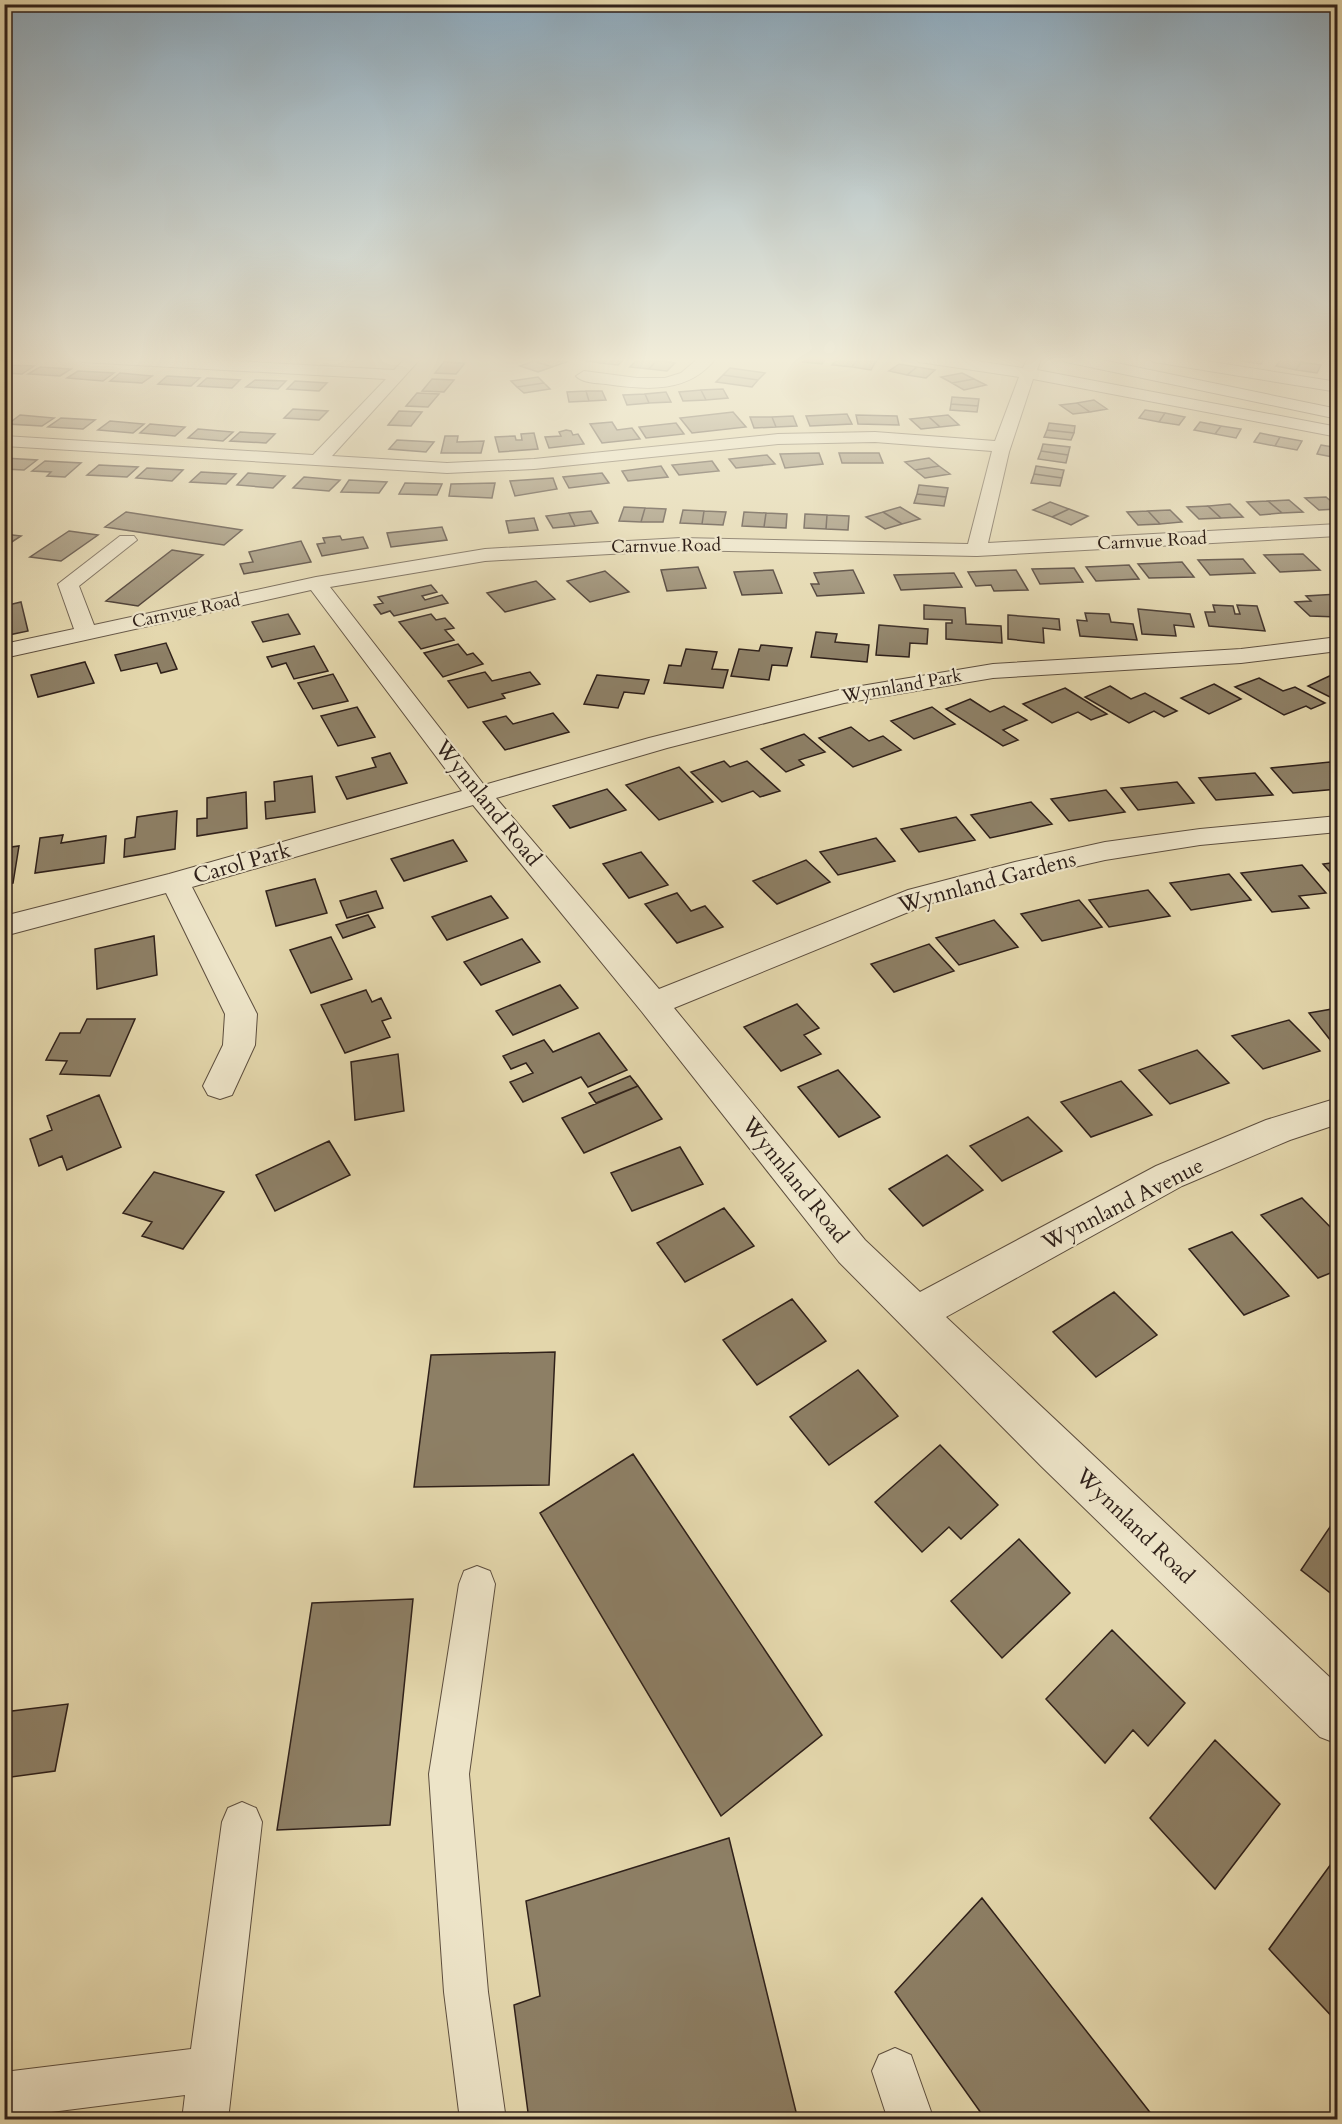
<svg xmlns="http://www.w3.org/2000/svg" width="1342" height="2124" viewBox="0 0 1342 2124" font-family="Cardo,serif">
<rect width="100%" height="100%" fill="#e3d6ab"/>
<filter id="stains"><feTurbulence type="fractalNoise" baseFrequency=".00333" numOctaves="4"/><feColorMatrix values="0 0 0 0 .2 0 0 0 0 .09 0 0 0 0 .02 0 0 0 .5 -.17"/></filter>
<radialGradient id="worn" r=".72"><stop offset=".6" stop-color="#630" stop-opacity="0"/><stop offset="1" stop-color="#630" stop-opacity=".3"/></radialGradient>
<path fill="#8d7f65" stroke="#30211a" stroke-width="1.5" d="M 325,357 L 357,357 L 354,361 L 323,359 Z
M 549,357 L 566,362 L 552,367 L 534,361 Z
M 586,357 L 606,357 L 600,363 L 582,360 Z
M 606,357 L 626,357 L 618,365 L 600,363 Z
M 807,357 L 827,357 L 822,364 L 803,362 Z
M 839,357 L 857,359 L 852,367 L 832,365 Z
M 1244,357 L 1266,357 L 1261,364 L 1241,361 Z
M 639,358 L 657,360 L 649,369 L 630,367 Z
M 857,359 L 876,361 L 871,370 L 852,367 Z
M 1281,359 L 1301,362 L 1296,370 L 1276,366 Z
M 657,360 L 675,363 L 667,371 L 649,369 Z
M 534,361 L 552,367 L 538,372 L 520,366 Z
M 444,362 L 465,363 L 456,374 L 435,373 Z
M 1301,362 L 1321,365 L 1317,373 L 1296,370 Z
M 899,364 L 917,367 L 907,375 L 889,371 Z
M 4,365 L 34,366 L 22,374 L 4,373 Z
M 40,367 L 71,369 L 60,376 L 28,374 Z
M 917,367 L 935,370 L 926,378 L 907,375 Z
M 730,368 L 765,373 L 758,380 L 723,375 Z
M 78,371 L 114,373 L 103,381 L 67,378 Z
M 120,373 L 152,376 L 142,383 L 110,381 Z
M 962,373 L 974,379 L 952,383 L 941,377 Z
M 723,375 L 758,380 L 752,387 L 716,382 Z
M 167,376 L 200,378 L 191,386 L 158,384 Z
M 538,377 L 544,383 L 517,387 L 511,381 Z
M 207,378 L 240,380 L 232,388 L 198,386 Z
M 432,379 L 454,380 L 444,392 L 422,391 Z
M 974,379 L 986,385 L 964,390 L 952,383 Z
M 255,380 L 286,381 L 278,389 L 246,387 Z
M 295,381 L 327,383 L 319,391 L 287,389 Z
M 544,383 L 550,389 L 524,393 L 517,387 Z
M 723,389 L 728,398 L 706,400 L 701,390 Z
M 701,390 L 706,400 L 683,401 L 679,392 Z
M 586,391 L 602,391 L 606,400 L 589,401 Z
M 586,391 L 589,401 L 569,402 L 567,392 Z
M 666,392 L 671,402 L 649,403 L 645,394 Z
M 417,393 L 439,394 L 428,407 L 406,406 Z
M 645,394 L 649,403 L 627,405 L 623,395 Z
M 952,397 L 979,399 L 978,406 L 951,404 Z
M 1094,400 L 1107,409 L 1090,412 L 1077,403 Z
M 1077,403 L 1090,412 L 1073,414 L 1060,405 Z
M 951,404 L 978,406 L 977,412 L 950,410 Z
M 293,409 L 328,411 L 319,420 L 284,418 Z
M 1145,410 L 1165,413 L 1159,422 L 1139,418 Z
M 399,411 L 422,412 L 411,426 L 388,425 Z
M 733,412 L 746,427 L 692,433 L 680,418 Z
M 1165,413 L 1185,417 L 1179,425 L 1159,422 Z
M 847,414 L 852,424 L 810,426 L 806,416 Z
M 20,415 L 54,418 L 42,426 L 8,424 Z
M 856,415 L 897,416 L 899,425 L 858,424 Z
M 948,415 L 959,425 L 940,427 L 929,417 Z
M 793,416 L 797,426 L 776,427 L 772,417 Z
M 750,417 L 772,417 L 776,427 L 754,428 Z
M 929,417 L 940,427 L 921,429 L 910,419 Z
M 61,418 L 95,420 L 83,429 L 48,427 Z
M 110,421 L 144,424 L 133,433 L 98,430 Z
M 612,422 L 617,430 L 632,428 L 640,439 L 602,443 L 590,424 Z
M 1200,422 L 1221,426 L 1215,434 L 1194,430 Z
M 676,423 L 684,434 L 646,438 L 639,427 Z
M 1049,423 L 1075,426 L 1074,433 L 1047,430 Z
M 150,424 L 185,427 L 175,436 L 140,433 Z
M 1221,426 L 1241,429 L 1236,438 L 1215,434 Z
M 198,429 L 233,432 L 223,441 L 188,438 Z
M 566,430 L 571,431 L 573,435 L 578,434 L 584,444 L 549,448 L 545,437 L 561,436 L 559,432 Z
M 1047,430 L 1074,433 L 1071,440 L 1044,437 Z
M 240,432 L 275,434 L 266,443 L 230,441 Z
M 534,433 L 538,449 L 499,452 L 495,437 L 515,436 L 516,440 L 522,440 L 521,434 Z
M 1260,433 L 1280,437 L 1275,446 L 1254,442 Z
M 445,436 L 458,436 L 457,442 L 484,441 L 481,453 L 441,453 Z
M 1280,437 L 1302,441 L 1297,450 L 1275,446 Z
M 397,440 L 434,442 L 426,452 L 389,449 Z
M 1043,444 L 1070,447 L 1068,455 L 1041,451 Z
M 1321,445 L 1338,448 L 1338,458 L 1317,454 Z
M 1041,451 L 1068,455 L 1066,463 L 1038,459 Z
M 819,453 L 823,464 L 785,468 L 780,454 Z
M 839,453 L 879,453 L 883,463 L 842,463 Z
M 767,455 L 775,464 L 736,468 L 729,459 Z
M 4,458 L 37,460 L 24,470 L 4,469 Z
M 929,458 L 939,466 L 915,470 L 905,462 Z
M 45,461 L 81,463 L 65,477 L 47,476 L 51,472 L 32,471 Z
M 712,461 L 719,471 L 679,475 L 672,465 Z
M 99,465 L 138,467 L 127,477 L 87,475 Z
M 661,466 L 668,477 L 628,481 L 622,471 Z
M 939,466 L 950,474 L 925,478 L 915,470 Z
M 1036,466 L 1064,470 L 1062,478 L 1034,474 Z
M 147,468 L 183,470 L 172,481 L 136,478 Z
M 201,472 L 236,474 L 226,484 L 190,482 Z
M 248,473 L 285,476 L 273,488 L 237,485 Z
M 602,473 L 609,483 L 569,488 L 563,477 Z
M 1034,474 L 1062,478 L 1060,486 L 1031,483 Z
M 304,477 L 340,480 L 329,491 L 293,488 Z
M 553,478 L 557,489 L 515,496 L 510,481 Z
M 349,480 L 387,482 L 379,493 L 341,492 Z
M 405,483 L 442,484 L 437,495 L 399,494 Z
M 495,483 L 492,498 L 449,496 L 451,484 Z
M 919,485 L 948,488 L 946,497 L 917,494 Z
M 917,494 L 946,497 L 944,506 L 914,503 Z
M 1326,497 L 1338,507 L 1338,509 L 1319,510 L 1305,498 Z
M 1289,500 L 1303,512 L 1282,513 L 1268,501 Z
M 1268,501 L 1282,513 L 1260,515 L 1247,502 Z
M 1050,502 L 1069,509 L 1052,517 L 1033,510 Z
M 1230,504 L 1243,517 L 1221,518 L 1208,506 Z
M 1208,506 L 1221,518 L 1199,519 L 1187,507 Z
M 624,507 L 645,508 L 641,522 L 619,521 Z
M 900,507 L 920,519 L 902,524 L 883,512 Z
M 645,508 L 666,509 L 663,522 L 641,522 Z
M 1069,509 L 1088,516 L 1071,525 L 1052,517 Z
M 683,510 L 704,511 L 702,524 L 680,523 Z
M 1170,510 L 1182,522 L 1160,524 L 1148,511 Z
M 591,511 L 598,523 L 575,526 L 569,513 Z
M 704,511 L 726,512 L 723,525 L 702,524 Z
M 1148,511 L 1160,524 L 1138,525 L 1127,512 Z
M 126,512 L 242,530 L 224,545 L 105,527 Z
M 744,512 L 766,513 L 764,527 L 742,526 Z
M 883,512 L 902,524 L 885,529 L 866,517 Z
M 569,513 L 575,526 L 553,528 L 546,516 Z
M 766,513 L 787,514 L 786,528 L 764,527 Z
M 805,514 L 827,515 L 826,529 L 804,528 Z
M 827,515 L 849,516 L 848,530 L 826,529 Z
M 534,518 L 538,530 L 509,533 L 506,521 Z
M 442,527 L 447,540 L 391,547 L 387,533 Z
M 69,531 L 98,535 L 61,561 L 30,557 Z
M 4,534 L 21,536 L 4,547 Z
M 340,536 L 342,540 L 363,537 L 368,548 L 322,556 L 317,544 L 325,543 L 323,538 Z
M 301,541 L 311,562 L 244,574 L 240,564 L 253,562 L 249,552 Z
M 172,550 L 203,555 L 138,606 L 106,601 Z
M 1303,554 L 1320,570 L 1280,572 L 1264,555 Z
M 1243,559 L 1255,573 L 1210,575 L 1198,560 Z
M 1182,562 L 1194,577 L 1149,578 L 1138,564 Z
M 1129,565 L 1139,579 L 1096,581 L 1086,567 Z
M 698,567 L 706,588 L 667,591 L 661,570 Z
M 1074,568 L 1083,582 L 1040,584 L 1032,569 Z
M 773,570 L 782,593 L 742,595 L 734,572 Z
M 853,570 L 864,593 L 817,596 L 811,584 L 819,584 L 814,573 Z
M 1016,570 L 1028,590 L 994,591 L 991,585 L 976,586 L 968,572 Z
M 605,571 L 629,592 L 590,602 L 567,581 Z
M 954,573 L 962,587 L 901,590 L 894,575 Z
M 536,581 L 555,599 L 505,612 L 487,593 Z
M 431,585 L 437,592 L 422,596 L 425,600 L 442,595 L 448,603 L 394,616 L 390,611 L 381,614 L 374,605 L 383,603 L 378,597 Z
M 1338,594 L 1338,617 L 1310,616 L 1295,602 L 1311,601 L 1306,596 Z
M 21,602 L 28,631 L 4,636 L 4,606 Z
M 924,605 L 965,608 L 966,624 L 1001,626 L 1002,643 L 946,639 L 946,623 L 952,623 L 952,620 L 924,619 Z
M 1213,605 L 1233,606 L 1235,614 L 1240,614 L 1237,605 L 1257,606 L 1265,631 L 1209,626 L 1205,612 L 1215,612 Z
M 1138,609 L 1190,614 L 1194,627 L 1174,625 L 1176,636 L 1142,634 Z
M 1085,613 L 1109,614 L 1111,622 L 1133,624 L 1137,640 L 1080,636 L 1077,620 L 1087,621 Z
M 288,614 L 300,634 L 263,642 L 252,622 Z
M 431,614 L 436,620 L 445,618 L 454,628 L 445,630 L 454,640 L 421,649 L 399,622 Z
M 1008,615 L 1059,619 L 1060,630 L 1043,628 L 1044,643 L 1008,639 Z
M 879,625 L 928,629 L 927,644 L 910,643 L 909,657 L 876,655 Z
M 816,632 L 837,634 L 835,642 L 869,645 L 867,662 L 811,657 Z
M 166,643 L 177,669 L 161,673 L 157,663 L 121,671 L 115,655 Z
M 458,644 L 467,655 L 473,653 L 483,664 L 443,677 L 424,653 Z
M 761,645 L 792,648 L 787,666 L 772,665 L 769,680 L 731,676 L 739,649 L 759,651 Z
M 314,646 L 328,671 L 294,679 L 286,663 L 272,667 L 267,657 Z
M 686,649 L 717,652 L 712,669 L 728,670 L 723,688 L 664,683 L 669,665 L 681,666 Z
M 85,662 L 94,683 L 38,697 L 31,675 Z
M 485,672 L 492,681 L 530,672 L 540,684 L 502,694 L 505,698 L 468,708 L 448,681 Z
M 1338,672 L 1338,701 L 1308,686 Z
M 333,674 L 348,701 L 313,709 L 298,683 Z
M 597,675 L 649,680 L 644,694 L 624,692 L 618,708 L 584,704 Z
M 1259,678 L 1283,691 L 1295,687 L 1325,703 L 1311,709 L 1306,706 L 1284,715 L 1235,687 Z
M 1214,684 L 1241,699 L 1209,714 L 1181,698 Z
M 1110,686 L 1131,699 L 1145,693 L 1177,711 L 1164,717 L 1154,711 L 1129,723 L 1085,697 Z
M 1065,688 L 1107,714 L 1091,720 L 1078,712 L 1052,723 L 1023,704 Z
M 970,699 L 990,712 L 1004,706 L 1027,720 L 1003,730 L 1018,740 L 1003,746 L 946,709 Z
M 357,707 L 375,737 L 338,746 L 321,716 Z
M 932,707 L 955,724 L 914,739 L 891,721 Z
M 553,713 L 569,732 L 505,750 L 483,722 L 506,716 L 513,724 Z
M 851,727 L 869,741 L 883,736 L 901,750 L 853,767 L 819,738 Z
M 804,734 L 825,752 L 799,760 L 804,765 L 786,772 L 761,749 Z
M 390,753 L 407,783 L 347,799 L 336,777 L 376,767 L 372,758 Z
M 724,761 L 730,767 L 747,761 L 780,791 L 760,797 L 753,791 L 722,802 L 691,772 Z
M 1330,762 L 1338,770 L 1338,789 L 1293,793 L 1271,768 Z
M 679,767 L 713,802 L 659,820 L 626,785 Z
M 1255,773 L 1273,795 L 1216,800 L 1199,778 Z
M 312,776 L 315,812 L 266,819 L 265,802 L 275,801 L 274,782 Z
M 1177,782 L 1194,803 L 1138,810 L 1121,788 Z
M 607,789 L 626,810 L 570,828 L 553,806 Z
M 1106,790 L 1125,812 L 1069,821 L 1051,799 Z
M 246,792 L 247,828 L 197,836 L 197,819 L 207,818 L 207,798 Z
M 1031,802 L 1052,824 L 990,838 L 971,815 Z
M 177,811 L 175,849 L 124,857 L 125,839 L 135,837 L 137,817 Z
M 956,817 L 975,840 L 919,852 L 901,829 Z
M 63,835 L 61,843 L 106,836 L 104,863 L 35,873 L 40,838 Z
M 876,838 L 895,861 L 838,875 L 820,852 Z
M 453,840 L 467,861 L 404,881 L 391,859 Z
M 19,846 L 13,883 L 4,884 L 4,848 Z
M 641,852 L 668,885 L 629,898 L 603,864 Z
M 806,860 L 830,882 L 777,904 L 753,881 Z
M 1338,862 L 1338,881 L 1323,864 Z
M 1302,865 L 1326,893 L 1299,896 L 1309,908 L 1272,912 L 1241,873 Z
M 1229,874 L 1251,900 L 1191,910 L 1170,883 Z
M 315,879 L 327,913 L 276,926 L 266,891 Z
M 1148,890 L 1170,916 L 1109,927 L 1089,900 Z
M 376,891 L 383,908 L 347,918 L 340,901 Z
M 677,893 L 691,911 L 705,906 L 723,927 L 677,943 L 645,904 Z
M 491,896 L 508,918 L 447,940 L 432,917 Z
M 1079,900 L 1102,927 L 1042,941 L 1021,914 Z
M 368,915 L 375,927 L 343,938 L 336,925 Z
M 994,920 L 1018,947 L 959,965 L 936,938 Z
M 154,936 L 157,975 L 97,989 L 95,949 Z
M 331,937 L 352,979 L 311,993 L 290,950 Z
M 522,939 L 540,962 L 481,985 L 464,962 Z
M 929,944 L 954,971 L 894,992 L 871,964 Z
M 560,985 L 578,1008 L 513,1035 L 496,1011 Z
M 366,990 L 372,1002 L 381,998 L 391,1018 L 382,1021 L 390,1037 L 345,1053 L 321,1005 Z
M 797,1004 L 819,1028 L 804,1035 L 821,1054 L 781,1071 L 744,1027 Z
M 1338,1008 L 1338,1045 L 1335,1046 L 1309,1013 Z
M 87,1019 L 135,1019 L 110,1076 L 60,1074 L 67,1061 L 46,1060 L 60,1033 L 80,1033 Z
M 1289,1020 L 1320,1051 L 1263,1069 L 1232,1036 Z
M 599,1033 L 627,1070 L 588,1087 L 581,1077 L 523,1102 L 510,1082 L 533,1073 L 526,1063 L 511,1069 L 503,1056 L 544,1040 L 553,1052 Z
M 1197,1050 L 1229,1083 L 1170,1104 L 1139,1070 Z
M 398,1054 L 404,1111 L 355,1120 L 351,1062 Z
M 838,1070 L 880,1117 L 839,1137 L 798,1087 Z
M 630,1076 L 638,1086 L 596,1103 L 589,1093 Z
M 1121,1081 L 1152,1115 L 1091,1137 L 1061,1102 Z
M 638,1086 L 662,1119 L 584,1153 L 562,1118 Z
M 99,1095 L 121,1147 L 67,1170 L 62,1156 L 39,1166 L 30,1139 L 52,1130 L 47,1116 Z
M 1028,1117 L 1062,1151 L 1002,1181 L 970,1146 Z
M 329,1141 L 350,1175 L 275,1211 L 256,1175 Z
M 680,1147 L 703,1184 L 632,1211 L 611,1173 Z
M 947,1155 L 983,1190 L 923,1226 L 889,1189 Z
M 154,1172 L 224,1192 L 183,1249 L 142,1236 L 152,1222 L 123,1213 Z
M 1302,1198 L 1338,1235 L 1338,1270 L 1318,1278 L 1261,1215 Z
M 724,1208 L 754,1246 L 685,1282 L 657,1243 Z
M 1232,1232 L 1289,1296 L 1244,1315 L 1189,1249 Z
M 1114,1292 L 1157,1335 L 1096,1377 L 1053,1332 Z
M 792,1299 L 826,1341 L 757,1385 L 723,1340 Z
M 555,1352 L 549,1485 L 414,1487 L 431,1355 Z
M 858,1370 L 898,1416 L 829,1465 L 790,1417 Z
M 940,1445 L 998,1505 L 961,1539 L 949,1527 L 922,1552 L 875,1502 Z
M 633,1454 L 822,1735 L 721,1816 L 540,1513 Z
M 1338,1515 L 1338,1599 L 1301,1570 Z
M 1019,1539 L 1070,1593 L 1002,1658 L 951,1601 Z
M 413,1599 L 390,1825 L 277,1830 L 312,1603 Z
M 1112,1630 L 1185,1703 L 1148,1746 L 1133,1730 L 1105,1763 L 1046,1699 Z
M 68,1704 L 55,1771 L 4,1778 L 4,1712 Z
M 1215,1740 L 1280,1804 L 1215,1889 L 1150,1818 Z
M 729,1838 L 798,2120 L 529,2120 L 514,2005 L 540,1996 L 526,1901 Z
M 1334,1860 L 1338,1864 L 1338,2023 L 1269,1949 Z
M 982,1898 L 1156,2120 L 986,2120 L 895,1992 Z"/>
<g fill="none" stroke-linecap="round" stroke-linejoin="round">
<g stroke="#5d4e3e" stroke-width="2">
<path id="service" d="M 477,1566 L 490,1571 L 495,1584 L 469,1774 L 488,1992 L 506,2120 L 460,2120 L 444,1992 L 429,1774 L 459,1584 L 464,1571 Z
M 242,1802 L 256,1808 L 262,1822 L 228,2120 L 182,2120 L 185,2095 L 4,2118 L 4,2072 L 191,2049 L 222,1822 L 228,1808 Z
M 895,2048 L 911,2055 L 934,2120 L 888,2120 L 872,2071 L 879,2055 Z"/>
</g>
<g stroke="#5d4e3e" stroke-width="2">
<path id="minor" d="M 74,357 L 160,357 L 394,370 L 407,357 L 422,357 L 332,456 L 447,463 L 534,459 L 778,434 L 875,432 L 995,441 L 1019,377 L 919,362 L 912,357 L 949,357 L 1023,368 L 1028,357 L 1042,357 L 1037,370 L 1338,427 L 1338,437 L 1033,379 L 1009,452 L 988,543 L 1338,524 L 1338,536 L 977,556 L 681,550 L 485,561 L 330,587 L 484,785 L 649,738 L 843,689 L 993,664 L 1241,649 L 1338,637 L 1338,651 L 1241,663 L 993,678 L 844,703 L 667,748 L 496,798 L 659,989 L 908,890 L 1015,862 L 1105,842 L 1200,829 L 1338,816 L 1338,832 L 1200,845 L 1105,860 L 1017,880 L 928,904 L 674,1008 L 865,1240 L 920,1292 L 1156,1166 L 1266,1120 L 1338,1098 L 1338,1124 L 1290,1140 L 1182,1186 L 946,1317 L 1338,1685 L 1338,1744 L 1320,1737 L 1041,1466 L 839,1262 L 642,1012 L 473,805 L 192,887 L 257,1014 L 255,1045 L 232,1095 L 220,1099 L 208,1095 L 203,1086 L 223,1045 L 225,1014 L 166,893 L 4,936 L 4,916 L 169,874 L 462,791 L 311,590 L 4,658 L 4,644 L 74,629 L 58,584 L 120,536 L 134,536 L 137,540 L 79,586 L 94,625 L 316,577 L 485,549 L 681,538 L 968,544 L 992,451 L 875,442 L 778,444 L 534,469 L 447,473 L 4,446 L 4,436 L 313,455 L 386,379 L 82,362 Z
M 700,357 L 717,357 C 689,394 647,390 606,384 C 597,383 582,383 576,376 L 584,371 L 637,378 L 665,378 L 681,373 Z
M 1146,357 L 1181,357 L 1338,382 L 1338,392 L 1154,362 Z"/>
</g>
<g stroke="#5d4e3e" stroke-width="2">
<path id="tertiary" d="M 1058,357 L 1087,357 L 1338,409 L 1338,419 L 1066,362 Z"/>
</g>
<use href="#service" fill="#ede4c8" fill-rule="evenodd"/>
<use href="#minor" fill="#ede4c8" fill-rule="evenodd"/>
<use href="#tertiary" fill="#ede4c8" fill-rule="evenodd"/>
</g>
<linearGradient id="sky" x2="0" y2="1"><stop stop-color="#8da9bc"/><stop offset="0.55" stop-color="#f2edd9"/><stop offset="1" stop-color="#f2edd9" stop-opacity="0"/></linearGradient>
<rect width="1342" height="654" fill="url(#sky)"/>
<g text-anchor="middle" dominant-baseline="central" stroke-width="4.5" stroke-linejoin="round" paint-order="stroke">
<g font-size="18" fill="#30211a" stroke="#ede4c8">
<text transform="translate(1152 541) rotate(-3)">Carnvue Road</text>
<text transform="translate(666 546) rotate(-1)">Carnvue Road</text>
<text transform="translate(186 611) rotate(-12)">Carnvue Road</text>
<text transform="translate(902 686) rotate(-10)">Wynnland Park</text>
</g>
<g font-size="22" fill="#30211a" stroke="#ede4c8">
<text transform="translate(488 803) rotate(51)">Wynnland Road</text>
<text transform="translate(242 863) rotate(-16)">Carol Park</text>
<text transform="translate(987 882) rotate(-15)">Wynnland Gardens</text>
<text transform="translate(795 1180) rotate(51)">Wynnland Road</text>
<text transform="translate(1123 1204) rotate(-27)">Wynnland Avenue</text>
<text transform="translate(1135 1526) rotate(44)">Wynnland Road</text>
</g>
</g>
<rect width="1342" height="2124" fill="none" stroke="#e3d6ab" stroke-width="24"/>
<rect x="6" y="6" width="1330" height="2112" fill="none" stroke="#30211a" stroke-width="3"/>
<rect x="12" y="12" width="1318" height="2100" fill="none" stroke="#30211a" stroke-width="1.5"/>
<rect width="100%" height="100%" filter="url(#stains)"/>
<rect width="100%" height="100%" fill="url(#worn)"/>
</svg>
